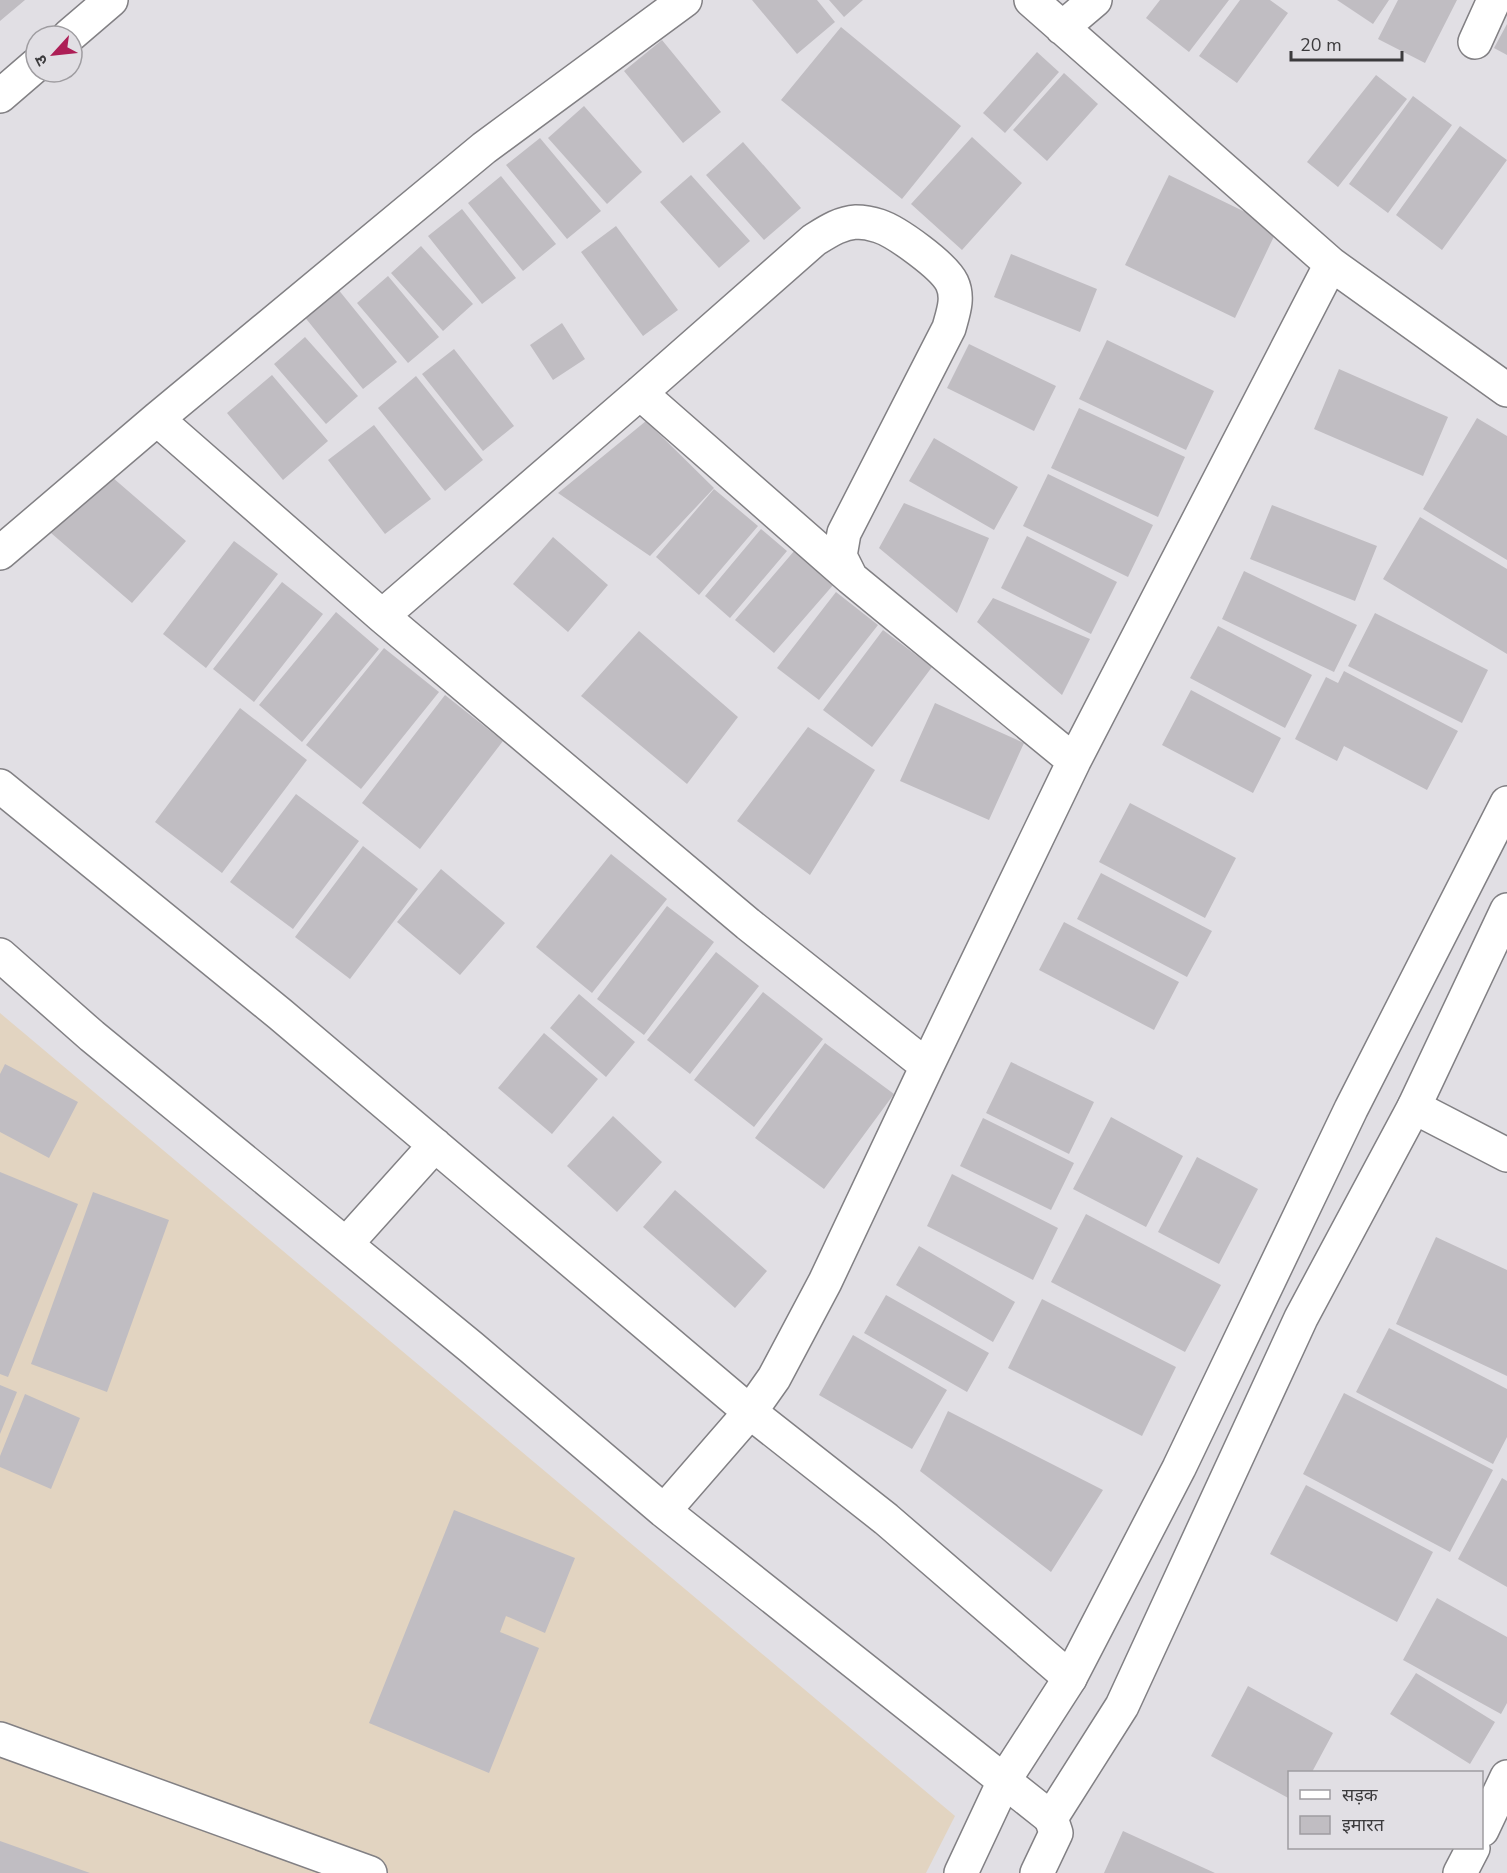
<svg xmlns="http://www.w3.org/2000/svg" width="1507" height="1873" viewBox="0 0 1507 1873" font-family="'Nunito Sans','Noto Sans Devanagari',sans-serif">
<rect width="100%" height="100%" fill="#e1dfe4"/>
<path fill="#e2d4c1" d="M 0,1013 L 955,1816 L 926,1873 L 0,1873 Z"/>
<path fill="#c0bdc2" d="M 0,0 L 25,0 L 0,21 Z
M 752,0 L 817,0 L 835,22 L 797,54 Z
M 829,0 L 863,0 L 844,17 Z
M 1160,0 L 1229,0 L 1189,52 L 1146,18 Z
M 1240,0 L 1270,0 L 1288,13 L 1237,83 L 1199,56 Z
M 1337,0 L 1389,0 L 1373,24 Z
M 1398,0 L 1457,0 L 1425,63 L 1378,39 Z
M 1507,24 L 1507,55 L 1494,48 Z
M 841,27 L 961,126 L 902,199 L 781,100 Z
M 662,40 L 721,112 L 683,143 L 624,71 Z
M 1037,52 L 1059,72 L 1005,133 L 983,113 Z
M 1064,73 L 1098,104 L 1047,161 L 1013,130 Z
M 1376,75 L 1407,99 L 1338,187 L 1307,162 Z
M 1413,96 L 1452,125 L 1388,213 L 1349,184 Z
M 584,106 L 642,172 L 607,204 L 548,138 Z
M 1460,126 L 1507,160 L 1442,250 L 1396,215 Z
M 972,137 L 1022,183 L 962,250 L 911,204 Z
M 540,138 L 601,211 L 567,239 L 506,165 Z
M 743,142 L 801,208 L 764,240 L 706,175 Z
M 691,175 L 750,241 L 719,268 L 660,202 Z
M 1169,175 L 1278,228 L 1235,318 L 1125,265 Z
M 501,176 L 556,244 L 523,271 L 468,203 Z
M 462,209 L 516,278 L 482,304 L 428,236 Z
M 616,226 L 678,310 L 643,336 L 581,252 Z
M 421,246 L 473,304 L 443,331 L 391,273 Z
M 1011,254 L 1097,289 L 1080,332 L 994,297 Z
M 388,276 L 439,337 L 408,363 L 357,303 Z
M 333,283 L 397,362 L 363,389 L 299,310 Z
M 562,323 L 585,359 L 553,380 L 530,345 Z
M 305,337 L 358,396 L 326,424 L 274,364 Z
M 1107,340 L 1214,391 L 1186,450 L 1079,399 Z
M 969,344 L 1056,386 L 1034,431 L 947,388 Z
M 454,349 L 514,426 L 483,451 L 422,374 Z
M 1339,369 L 1448,417 L 1423,476 L 1314,429 Z
M 272,375 L 328,441 L 283,480 L 227,413 Z
M 416,376 L 483,460 L 445,491 L 378,408 Z
M 1079,408 L 1185,457 L 1158,517 L 1051,468 Z
M 1477,418 L 1507,436 L 1507,560 L 1423,509 Z
M 646,421 L 714,488 L 650,556 L 558,493 Z
M 374,425 L 431,499 L 385,534 L 328,460 Z
M 934,438 L 1018,487 L 994,530 L 909,481 Z
M 105,471 L 186,541 L 132,603 L 51,533 Z
M 1048,474 L 1153,525 L 1128,577 L 1023,526 Z
M 714,489 L 758,526 L 699,595 L 656,557 Z
M 904,503 L 989,538 L 957,613 L 879,548 Z
M 1272,505 L 1377,546 L 1355,601 L 1250,559 Z
M 1420,517 L 1507,569 L 1507,654 L 1383,579 Z
M 761,529 L 787,551 L 730,618 L 705,596 Z
M 1027,536 L 1117,582 L 1091,634 L 1001,588 Z
M 553,537 L 608,585 L 568,632 L 513,584 Z
M 234,541 L 278,574 L 206,668 L 163,634 Z
M 795,550 L 834,584 L 774,653 L 735,620 Z
M 1244,571 L 1357,625 L 1334,672 L 1222,619 Z
M 282,582 L 323,614 L 254,702 L 213,669 Z
M 836,592 L 878,625 L 819,700 L 777,668 Z
M 993,598 L 1090,639 L 1062,695 L 977,622 Z
M 336,612 L 379,649 L 302,742 L 259,705 Z
M 1375,613 L 1488,670 L 1462,723 L 1348,666 Z
M 1218,626 L 1312,675 L 1285,728 L 1190,678 Z
M 883,630 L 932,667 L 872,747 L 823,710 Z
M 639,631 L 738,717 L 687,784 L 581,696 Z
M 384,648 L 439,692 L 361,789 L 306,745 Z
M 1344,671 L 1458,731 L 1427,790 L 1344,746 L 1337,761 L 1295,739 L 1326,677 L 1338,683 Z
M 1191,690 L 1281,738 L 1253,793 L 1162,745 Z
M 445,695 L 503,741 L 420,849 L 362,803 Z
M 935,703 L 1024,743 L 989,820 L 900,781 Z
M 240,708 L 307,760 L 222,873 L 155,822 Z
M 808,727 L 875,770 L 810,875 L 737,821 Z
M 296,794 L 359,841 L 293,929 L 230,882 Z
M 1130,803 L 1236,858 L 1205,918 L 1099,862 Z
M 363,846 L 418,889 L 350,979 L 295,937 Z
M 611,854 L 667,899 L 592,993 L 536,947 Z
M 441,869 L 505,923 L 460,975 L 397,922 Z
M 1101,873 L 1212,931 L 1187,977 L 1077,919 Z
M 667,906 L 714,942 L 644,1035 L 597,999 Z
M 1064,922 L 1179,982 L 1154,1030 L 1039,970 Z
M 716,952 L 759,986 L 690,1074 L 647,1040 Z
M 763,992 L 823,1039 L 754,1127 L 694,1080 Z
M 579,994 L 635,1042 L 606,1077 L 550,1028 Z
M 544,1033 L 598,1079 L 552,1134 L 498,1088 Z
M 825,1043 L 894,1094 L 824,1189 L 755,1138 Z
M 1011,1062 L 1094,1102 L 1069,1154 L 986,1113 Z
M 5,1064 L 78,1102 L 49,1158 L 0,1132 L 0,1074 Z
M 613,1116 L 662,1162 L 617,1212 L 567,1166 Z
M 1111,1117 L 1183,1156 L 1146,1227 L 1073,1189 Z
M 983,1118 L 1074,1163 L 1051,1210 L 960,1166 Z
M 1197,1157 L 1258,1189 L 1219,1264 L 1158,1232 Z
M 0,1172 L 78,1204 L 8,1377 L 0,1374 Z
M 952,1174 L 1058,1228 L 1033,1280 L 927,1226 Z
M 675,1190 L 767,1271 L 735,1308 L 643,1227 Z
M 93,1192 L 169,1220 L 107,1392 L 31,1364 Z
M 1086,1214 L 1221,1285 L 1185,1352 L 1051,1282 Z
M 1436,1237 L 1507,1270 L 1507,1376 L 1396,1324 Z
M 919,1246 L 1015,1302 L 993,1342 L 896,1285 Z
M 886,1295 L 989,1353 L 967,1392 L 864,1333 Z
M 1042,1299 L 1176,1367 L 1142,1436 L 1008,1368 Z
M 1389,1328 L 1507,1389 L 1507,1437 L 1493,1464 L 1356,1392 Z
M 853,1335 L 947,1390 L 912,1449 L 819,1395 Z
M 0,1385 L 17,1392 L 0,1434 Z
M 1344,1393 L 1493,1470 L 1450,1552 L 1303,1474 Z
M 25,1394 L 80,1418 L 51,1489 L 0,1467 L 0,1456 Z
M 948,1411 L 1103,1490 L 1051,1572 L 920,1471 Z
M 1502,1478 L 1507,1481 L 1507,1587 L 1458,1559 Z
M 1306,1485 L 1433,1552 L 1397,1622 L 1270,1554 Z
M 454,1510 L 575,1558 L 545,1633 L 506,1616 L 500,1632 L 539,1648 L 489,1773 L 369,1723 Z
M 1437,1598 L 1507,1637 L 1507,1703 L 1501,1714 L 1403,1660 Z
M 1416,1673 L 1495,1722 L 1470,1764 L 1390,1714 Z
M 1248,1686 L 1333,1733 L 1312,1772 L 1290,1772 L 1290,1799 L 1211,1756 Z
M 1123,1831 L 1215,1873 L 1104,1873 Z
M 0,1841 L 90,1873 L 0,1873 Z"/>
<g fill="none" stroke-linecap="round" stroke-linejoin="round">
<g stroke="#828084" stroke-width="36">
<path id="minor" d="M 1031,0 L 1331,264 L 1507,390
M 1062,28 L 1095,0
M 69,36 L 111,0
M 1475,42 L 1494,0
M 0,96 L 36,65
M 640,393 L 851,578
M 157,419 L 382,616 L 748,924 L 927,1066
M 0,553 L 157,419 L 484,148 L 685,0
M 382,616 L 640,393 L 814,240 C 827,232 840,223 856,222 C 863,222 873,224 879,226 C 897,232 944,266 952,283 C 959,298 953,313 949,328 L 844,533 L 840,556 L 851,578 L 1074,761
M 0,786 L 280,1014 L 750,1412 L 886,1519 L 1070,1678
M 0,955 L 92,1036 L 471,1347 L 664,1511 L 1051,1818
M 1414,1107 L 1507,1155
M 346,1244 L 435,1145
M 664,1511 L 750,1412 L 774,1378 L 825,1282 L 927,1066 L 1074,761 L 1331,264
M 1482,1830 L 1507,1777
M 1460,1873 L 1473,1848"/>
</g>
<g stroke="#828084" stroke-width="36">
<path id="tertiary" d="M 0,1739 L 370,1873
M 961,1873 L 1005,1779 L 1070,1678 L 1179,1468 L 1351,1109 L 1507,803
M 1037,1873 L 1056,1833 L 1051,1818 L 1122,1706 L 1301,1318 L 1414,1107 L 1507,910"/>
</g>
<use href="#minor" stroke="#fff" stroke-width="33"/>
<use href="#tertiary" stroke="#fff" stroke-width="33"/>
</g>
<rect x="1288" y="1771" width="195" height="78" fill="#e1dfe4" stroke="#9f9da1" stroke-width="1.5"/>
<rect x="1300" y="1790" width="30" height="9" fill="#ffffff" stroke="#9f9da1" stroke-width="1.5"/>
<text x="1342" y="1801" font-size="18" fill="#3c3b3d">सड़क</text>
<rect x="1300" y="1816" width="30" height="18" fill="#c0bdc2" stroke="#9f9da1" stroke-width="1.5"/>
<text x="1342" y="1831" font-size="18" fill="#3c3b3d">इमारत</text>
<g transform="translate(54 54) rotate(243)"><circle r="28" fill="#e1dfe4" stroke="#9f9da1" stroke-width="1.5"/>
<path d="M0-4.5L10 22L0 15L-10 22Z" fill="#ad1e56"/>
<text y="-9" font-size="16" font-weight="bold" text-anchor="middle" fill="#3c3b3d">उ</text>
</g>
<path d="M1291 51v9h111v-9" fill="none" stroke="#3c3b3d" stroke-width="3"/>
<text x="1300" y="51" font-size="18" fill="#3c3b3d" stroke="#e1dfe4" stroke-width="4.5" paint-order="stroke">20 m</text>
</svg>
